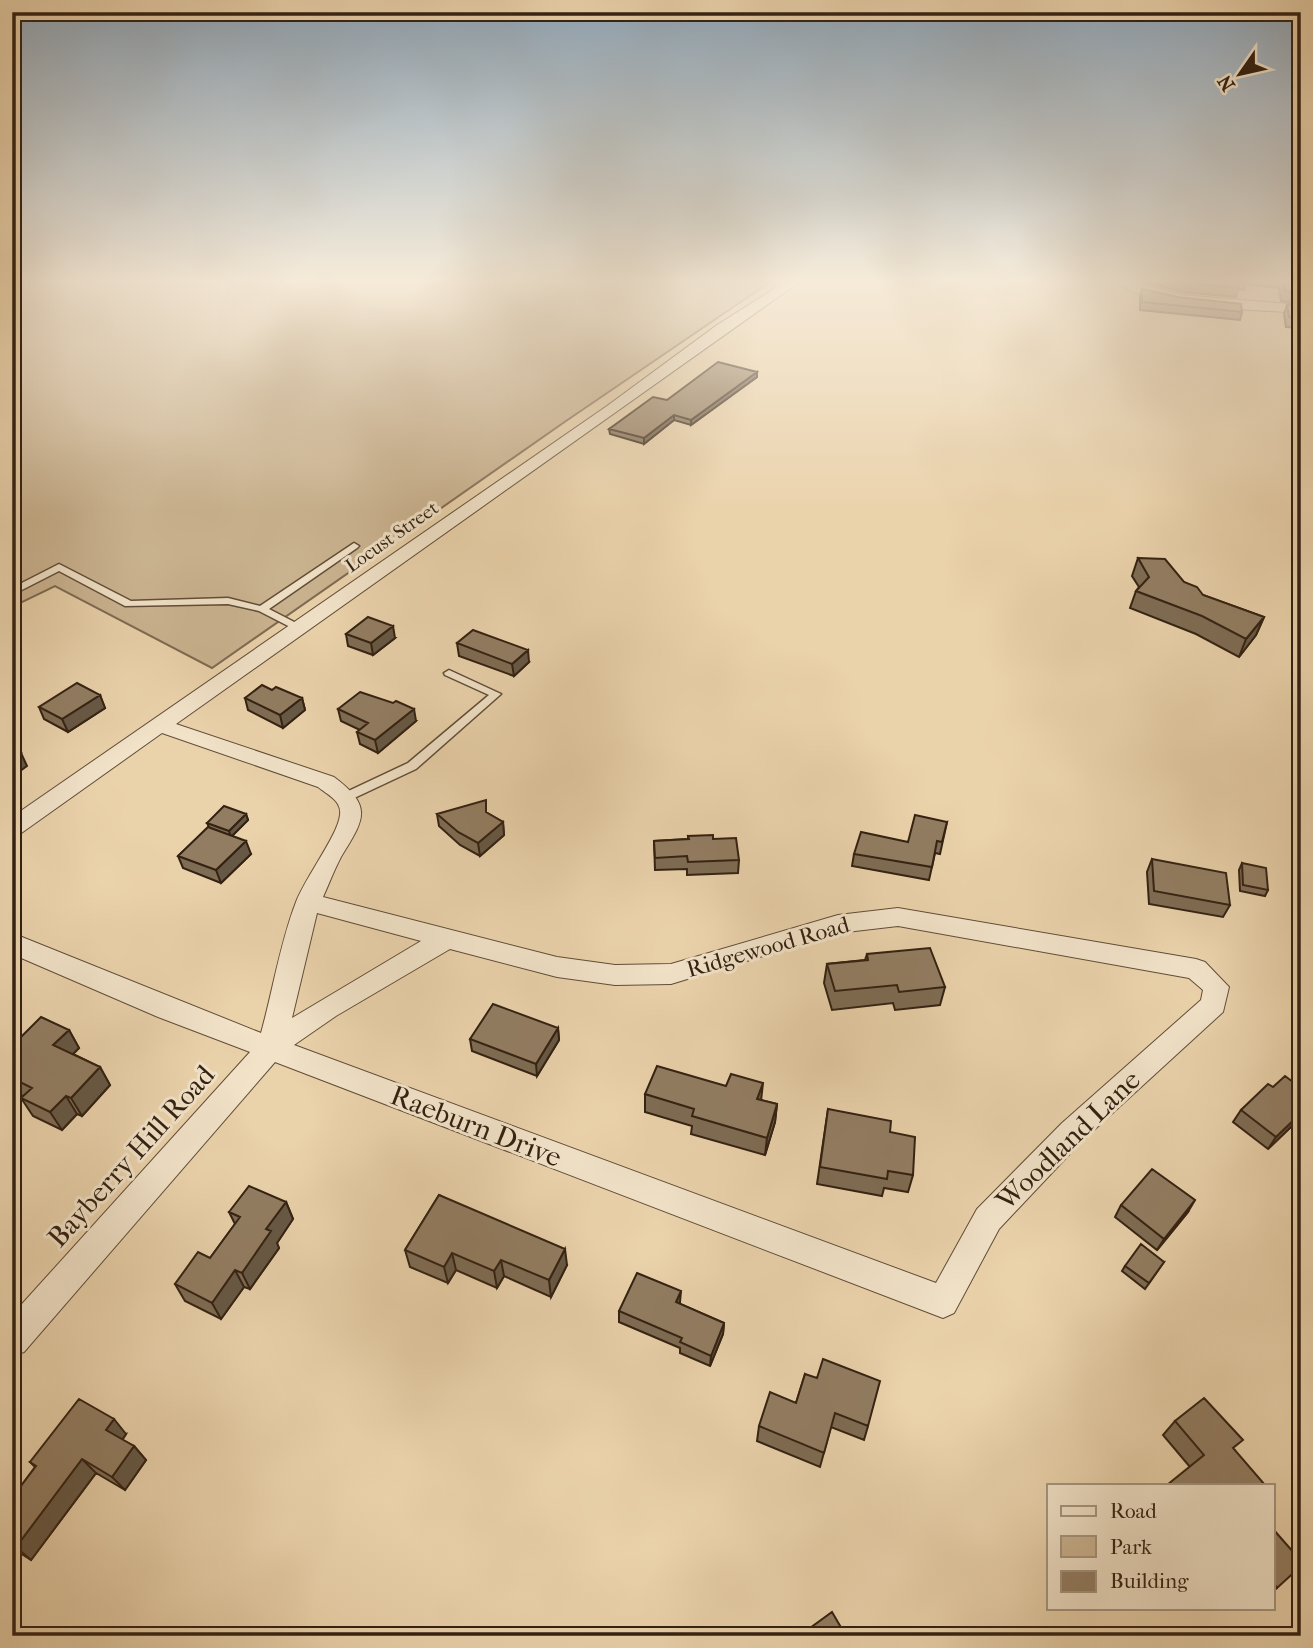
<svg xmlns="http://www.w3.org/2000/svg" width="1313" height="1648" viewBox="0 0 1313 1648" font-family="'IM FELL French Canon',serif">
<rect width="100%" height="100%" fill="#ead2ab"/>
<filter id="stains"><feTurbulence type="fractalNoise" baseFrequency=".00286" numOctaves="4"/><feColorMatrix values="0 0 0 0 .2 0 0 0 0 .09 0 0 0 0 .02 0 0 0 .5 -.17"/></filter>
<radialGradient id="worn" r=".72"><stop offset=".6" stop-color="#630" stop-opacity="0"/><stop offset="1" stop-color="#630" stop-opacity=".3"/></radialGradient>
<path fill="#cbb491" stroke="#7f6a52" stroke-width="2" d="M 12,280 L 773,280 L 566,421 L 212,668 L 55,586 L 12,607 Z"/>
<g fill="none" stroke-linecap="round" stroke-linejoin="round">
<g stroke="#614d38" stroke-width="3">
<path id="lane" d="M 354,543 L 359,546 L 357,548 L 269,609 L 302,626 L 303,628 L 298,631 L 259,611 L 228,604 L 125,606 L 59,571 L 12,595 L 12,588 L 59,564 L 131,601 L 228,598 L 260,606 Z
M 449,670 L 501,694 L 416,769 L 350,800 L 342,800 L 340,797 L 342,794 L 408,763 L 489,695 L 445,675 L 444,673 Z"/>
</g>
<g stroke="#614d38" stroke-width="2">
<path id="street" d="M 788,280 L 802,280 L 176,724 L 334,777 C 374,807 364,819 341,857 C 334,870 329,884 323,897 L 557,957 L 615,965 L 671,964 L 838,915 L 898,908 L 1196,959 L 1205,962 L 1229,987 L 1223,1012 L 1082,1141 L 999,1229 L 954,1313 L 943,1318 L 275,1062 L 24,1352 L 12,1356 L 12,1315 L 250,1052 L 158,1017 L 12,954 L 12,933 L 261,1033 C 273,990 280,943 296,902 C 305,878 338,835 340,815 C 342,801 328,795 318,787 L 162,733 L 20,834 L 12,836 L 12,817 L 607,406 L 717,325 ZM 317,913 L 421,941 L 292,1018 ZM 898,926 L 1189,978 L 1203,990 L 1201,1000 L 1062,1123 L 977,1209 L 936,1283 L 294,1045 L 336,1016 L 450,949 L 557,977 L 615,985 L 671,984 L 838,933 Z
M 1112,280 L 1129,280 L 1182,295 L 1301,305 L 1301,313 C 1255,309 1146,309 1112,280 Z"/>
</g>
<use href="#lane" fill="#f1e2c8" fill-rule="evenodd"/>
<use href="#street" fill="#f1e2c8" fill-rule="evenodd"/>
</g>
<path fill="#7e6c54" stroke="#332112" stroke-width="2" d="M 1140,280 L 1301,280 L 1301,304 L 1281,301 L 1279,288 L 1245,284 L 1244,290 L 1238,289 L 1236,297 L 1182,292 Z
M 1142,289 L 1242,312 L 1240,320 L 1140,310 L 1140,296 Z
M 1287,305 L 1301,305 L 1301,328 L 1286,327 L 1284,314 Z
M 757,372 L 757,377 L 691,425 L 674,420 L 644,444 L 610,434 L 609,429 L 667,400 Z
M 1138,558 L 1184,582 L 1203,595 L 1264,617 L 1256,635 L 1239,657 L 1196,634 L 1130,608 L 1136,591 L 1139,587 L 1132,576 Z
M 346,634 L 395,638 L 373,655 L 348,646 Z
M 457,643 L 529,662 L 514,676 L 459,656 Z
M 272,690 L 302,698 L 305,710 L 283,728 L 248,710 L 245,698 Z
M 100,695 L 105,708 L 68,732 L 44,719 L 39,707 Z
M 338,709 L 416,721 L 378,753 L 360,744 L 357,732 L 360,730 L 341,721 Z
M 487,813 L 503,822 L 504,835 L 480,856 L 460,845 L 439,826 L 437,814 Z
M 246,814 L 248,820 L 232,836 L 251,854 L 221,883 L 183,868 L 178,856 L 209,827 L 207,823 Z
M 947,822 L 940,854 L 935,853 L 929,880 L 852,866 L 854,854 L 908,842 Z
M 688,836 L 713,839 L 739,860 L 738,873 L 687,875 L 687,869 L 655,870 L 654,841 L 688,839 Z
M 1152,859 L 1230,905 L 1223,917 L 1149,904 L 1147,872 Z
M 1242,863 L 1268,890 L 1265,896 L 1240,891 L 1239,870 Z
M 867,954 L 945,987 L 940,1005 L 895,1010 L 893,1003 L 832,1010 L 824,983 L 827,964 L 865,960 Z
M 558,1028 L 559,1040 L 537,1076 L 472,1051 L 470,1039 Z
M 69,1030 L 79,1048 L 73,1054 L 100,1067 L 110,1085 L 82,1116 L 77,1114 L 62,1130 L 33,1116 L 21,1098 L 23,1096 L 12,1091 L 12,1046 Z
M 1273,1087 L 1301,1088 L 1301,1100 L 1298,1104 L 1301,1105 L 1301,1115 L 1297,1121 L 1268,1149 L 1233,1122 L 1241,1110 Z
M 645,1094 L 761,1100 L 777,1104 L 775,1122 L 765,1155 L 691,1134 L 692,1126 L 645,1112 Z
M 828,1109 L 890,1132 L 913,1175 L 908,1192 L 884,1188 L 882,1196 L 817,1184 Z
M 439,1195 L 567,1265 L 551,1297 L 504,1276 L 497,1288 L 456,1270 L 448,1283 L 410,1267 L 405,1250 Z
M 286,1202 L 293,1219 L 277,1243 L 279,1248 L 250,1289 L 244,1287 L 221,1319 L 185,1301 L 175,1284 L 210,1258 L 235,1224 L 229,1212 Z
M 1121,1205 L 1188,1212 L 1157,1250 L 1115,1217 Z
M 1164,1262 L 1145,1289 L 1122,1271 L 1125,1266 Z
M 680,1302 L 680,1304 L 724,1323 L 723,1334 L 710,1366 L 680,1353 L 680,1348 L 619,1322 L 619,1311 Z
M 805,1374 L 868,1426 L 864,1440 L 831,1427 L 820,1467 L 757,1441 L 759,1426 L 796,1403 Z
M 1175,1421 L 1234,1450 L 1190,1467 L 1163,1435 Z
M 126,1434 L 122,1440 L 134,1446 L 146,1460 L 125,1490 L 96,1473 L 31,1560 L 12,1548 L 12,1498 L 35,1467 L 30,1462 Z
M 1273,1529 L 1277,1588 L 1273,1591 Z"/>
<path fill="#665845" stroke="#332112" stroke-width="2" d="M 757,372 L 757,377 L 691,425 L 691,420 Z
M 674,415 L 674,420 L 644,444 L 644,438 Z
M 1264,617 L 1256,635 L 1239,657 L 1246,639 Z
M 393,626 L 395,638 L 373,655 L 371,643 Z
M 528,650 L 529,662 L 514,676 L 512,664 Z
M 100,695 L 105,708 L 68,732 L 62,719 Z
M 302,698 L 305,710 L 283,728 L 280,715 Z
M 414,709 L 416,721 L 378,753 L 375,740 Z
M 21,753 L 27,766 L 12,777 L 12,760 Z
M 246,814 L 248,820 L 231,837 L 229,831 Z
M 503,822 L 504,835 L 480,856 L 478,843 Z
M 246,841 L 251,854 L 221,883 L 216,870 Z
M 558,1028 L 559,1040 L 537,1076 L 536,1064 Z
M 69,1030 L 79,1048 L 64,1063 L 53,1045 Z
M 100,1067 L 110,1085 L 82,1116 L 71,1098 Z
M 763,1083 L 761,1101 L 757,1099 Z
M 66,1096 L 77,1114 L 62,1130 L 50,1112 Z
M 777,1104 L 775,1122 L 765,1155 L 767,1138 Z
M 1301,1113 L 1301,1115 L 1297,1121 L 1268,1149 L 1276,1137 Z
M 1195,1200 L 1188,1212 L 1157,1250 L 1164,1239 Z
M 286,1202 L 293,1219 L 277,1243 L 279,1248 L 250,1289 L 242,1273 L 266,1229 Z
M 565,1249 L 567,1265 L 551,1297 L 549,1280 Z
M 452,1253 L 456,1270 L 448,1283 L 444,1267 Z
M 501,1260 L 504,1276 L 497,1288 L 494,1271 Z
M 235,1270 L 244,1287 L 221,1319 L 212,1303 Z
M 681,1291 L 680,1302 L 676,1313 L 676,1302 Z
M 724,1323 L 723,1334 L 710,1366 L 711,1356 Z
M 114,1419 L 126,1434 L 119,1445 L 106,1430 Z
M 134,1446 L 146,1460 L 125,1490 L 112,1477 Z
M 82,1459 L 96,1473 L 31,1560 L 16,1547 Z"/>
<path fill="#927d62" stroke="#332112" stroke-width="2" d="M 1175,280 L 1238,280 L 1239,288 L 1185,283 Z
M 1283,280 L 1301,280 L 1301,294 L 1285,291 Z
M 1142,289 L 1177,297 L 1241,304 L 1242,312 L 1142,302 Z
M 1287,305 L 1301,305 L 1301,318 L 1289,317 Z
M 718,362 L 757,372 L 691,420 L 674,415 L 644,438 L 609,429 L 653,397 L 667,400 Z
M 1138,558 L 1165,559 L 1184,582 L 1197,587 L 1203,595 L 1264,617 L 1246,639 L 1202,616 L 1136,591 L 1149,577 Z
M 368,617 L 393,626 L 371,643 L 346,634 Z
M 473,630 L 528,650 L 512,664 L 457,643 Z
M 77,683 L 100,695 L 62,719 L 39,707 Z
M 262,685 L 272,690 L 276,687 L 302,698 L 280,715 L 245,698 Z
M 360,692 L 393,703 L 396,701 L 414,709 L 375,740 L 357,732 L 368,723 L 338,709 Z
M 12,750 L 21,753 L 12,760 Z
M 486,800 L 486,812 L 503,822 L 478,843 L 458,832 L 437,814 Z
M 224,806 L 246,814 L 229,831 L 207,823 Z
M 915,815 L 947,822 L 942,842 L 937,841 L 932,867 L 854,854 L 861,832 L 908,842 Z
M 208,827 L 246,841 L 216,870 L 178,856 Z
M 713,835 L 713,839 L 736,838 L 739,860 L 688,862 L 687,856 L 655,858 L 654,841 L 689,839 L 688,836 Z
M 1152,859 L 1226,873 L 1230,905 L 1154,891 Z
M 1242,863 L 1266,868 L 1268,890 L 1243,885 Z
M 930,948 L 945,987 L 899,992 L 897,985 L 835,991 L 827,964 L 868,960 L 867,954 Z
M 493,1004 L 558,1028 L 536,1064 L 470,1039 Z
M 41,1017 L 69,1030 L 53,1045 L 100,1067 L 71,1098 L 66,1096 L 50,1112 L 21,1098 L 32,1088 L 12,1078 L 12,1046 Z
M 657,1066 L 726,1086 L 731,1074 L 763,1083 L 757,1099 L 777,1104 L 767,1138 L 692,1116 L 694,1109 L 645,1094 Z
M 1285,1076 L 1301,1088 L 1301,1097 L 1296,1102 L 1301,1105 L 1301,1113 L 1276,1137 L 1241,1110 L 1268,1084 L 1273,1087 Z
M 828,1109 L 891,1121 L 890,1132 L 915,1137 L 913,1175 L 888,1171 L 887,1179 L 820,1167 Z
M 1152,1169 L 1195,1200 L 1164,1239 L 1121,1205 Z
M 249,1186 L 286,1202 L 266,1229 L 271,1231 L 242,1273 L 235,1270 L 212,1303 L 175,1284 L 198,1252 L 210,1258 L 240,1217 L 229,1212 Z
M 439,1195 L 565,1249 L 549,1280 L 501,1260 L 494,1271 L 452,1253 L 444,1267 L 405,1250 Z
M 1141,1244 L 1164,1262 L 1149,1283 L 1125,1266 Z
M 637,1273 L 681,1291 L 676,1302 L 724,1323 L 711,1356 L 680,1342 L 682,1338 L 619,1311 Z
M 823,1359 L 880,1381 L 868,1426 L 835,1413 L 824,1453 L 759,1426 L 770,1392 L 796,1403 L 805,1374 L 817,1378 Z
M 1204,1398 L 1243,1440 L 1233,1448 L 1265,1485 L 1167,1485 L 1204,1455 L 1175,1421 Z
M 79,1399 L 114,1419 L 106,1430 L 134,1446 L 112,1477 L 82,1459 L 16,1547 L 12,1545 L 12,1498 L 36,1466 L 30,1462 Z
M 1273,1529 L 1301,1561 L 1301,1566 L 1277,1588 L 1273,1582 Z
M 832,1612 L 846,1636 L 799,1636 Z"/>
<linearGradient id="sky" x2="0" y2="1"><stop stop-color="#90a8bb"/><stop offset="0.55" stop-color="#f6ebd9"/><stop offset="1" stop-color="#f6ebd9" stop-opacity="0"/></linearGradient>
<rect width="1313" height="511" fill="url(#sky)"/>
<g text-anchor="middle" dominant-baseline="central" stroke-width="6" stroke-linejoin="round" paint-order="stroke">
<g font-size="19" fill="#332112" stroke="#f1e2c8">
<text transform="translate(392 537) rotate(-35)">Locust Street</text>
</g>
<g font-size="23" fill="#332112" stroke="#f1e2c8">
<text transform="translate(768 947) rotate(-16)">Ridgewood Road</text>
</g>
<g font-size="28" fill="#332112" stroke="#f1e2c8">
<text transform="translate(476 1126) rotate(21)">Raeburn Drive</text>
<text transform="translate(1068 1140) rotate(-44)">Woodland Lane</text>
<text transform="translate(131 1156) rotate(-48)">Bayberry Hill Road</text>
</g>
</g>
<rect width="1313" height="1648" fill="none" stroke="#ead2ab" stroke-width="42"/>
<rect x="14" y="14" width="1285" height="1620" fill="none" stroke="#332112" stroke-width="3.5"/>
<rect x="21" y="21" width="1271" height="1606" fill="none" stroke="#332112" stroke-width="2"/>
<rect x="1047" y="1484" width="228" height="126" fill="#f1e2c8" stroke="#a5957f" stroke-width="2"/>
<rect x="1061" y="1506" width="35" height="10" fill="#f1e2c8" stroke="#a5957f" stroke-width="2"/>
<text x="1110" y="1518" font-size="21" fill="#332112">Road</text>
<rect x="1061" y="1536" width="35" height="21" fill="#cbb491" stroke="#a5957f" stroke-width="2"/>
<text x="1110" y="1554" font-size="21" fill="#332112">Park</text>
<rect x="1061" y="1571" width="35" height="21" fill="#927d62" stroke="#a5957f" stroke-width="2"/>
<text x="1110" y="1588" font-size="21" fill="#332112">Building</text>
<g transform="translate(1240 74) rotate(236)" stroke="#f1e2c8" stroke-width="5" paint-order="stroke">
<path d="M0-5L12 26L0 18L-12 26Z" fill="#332112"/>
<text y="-10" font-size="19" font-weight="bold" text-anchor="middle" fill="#332112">N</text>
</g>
<rect width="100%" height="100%" filter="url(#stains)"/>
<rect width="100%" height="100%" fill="url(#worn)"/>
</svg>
